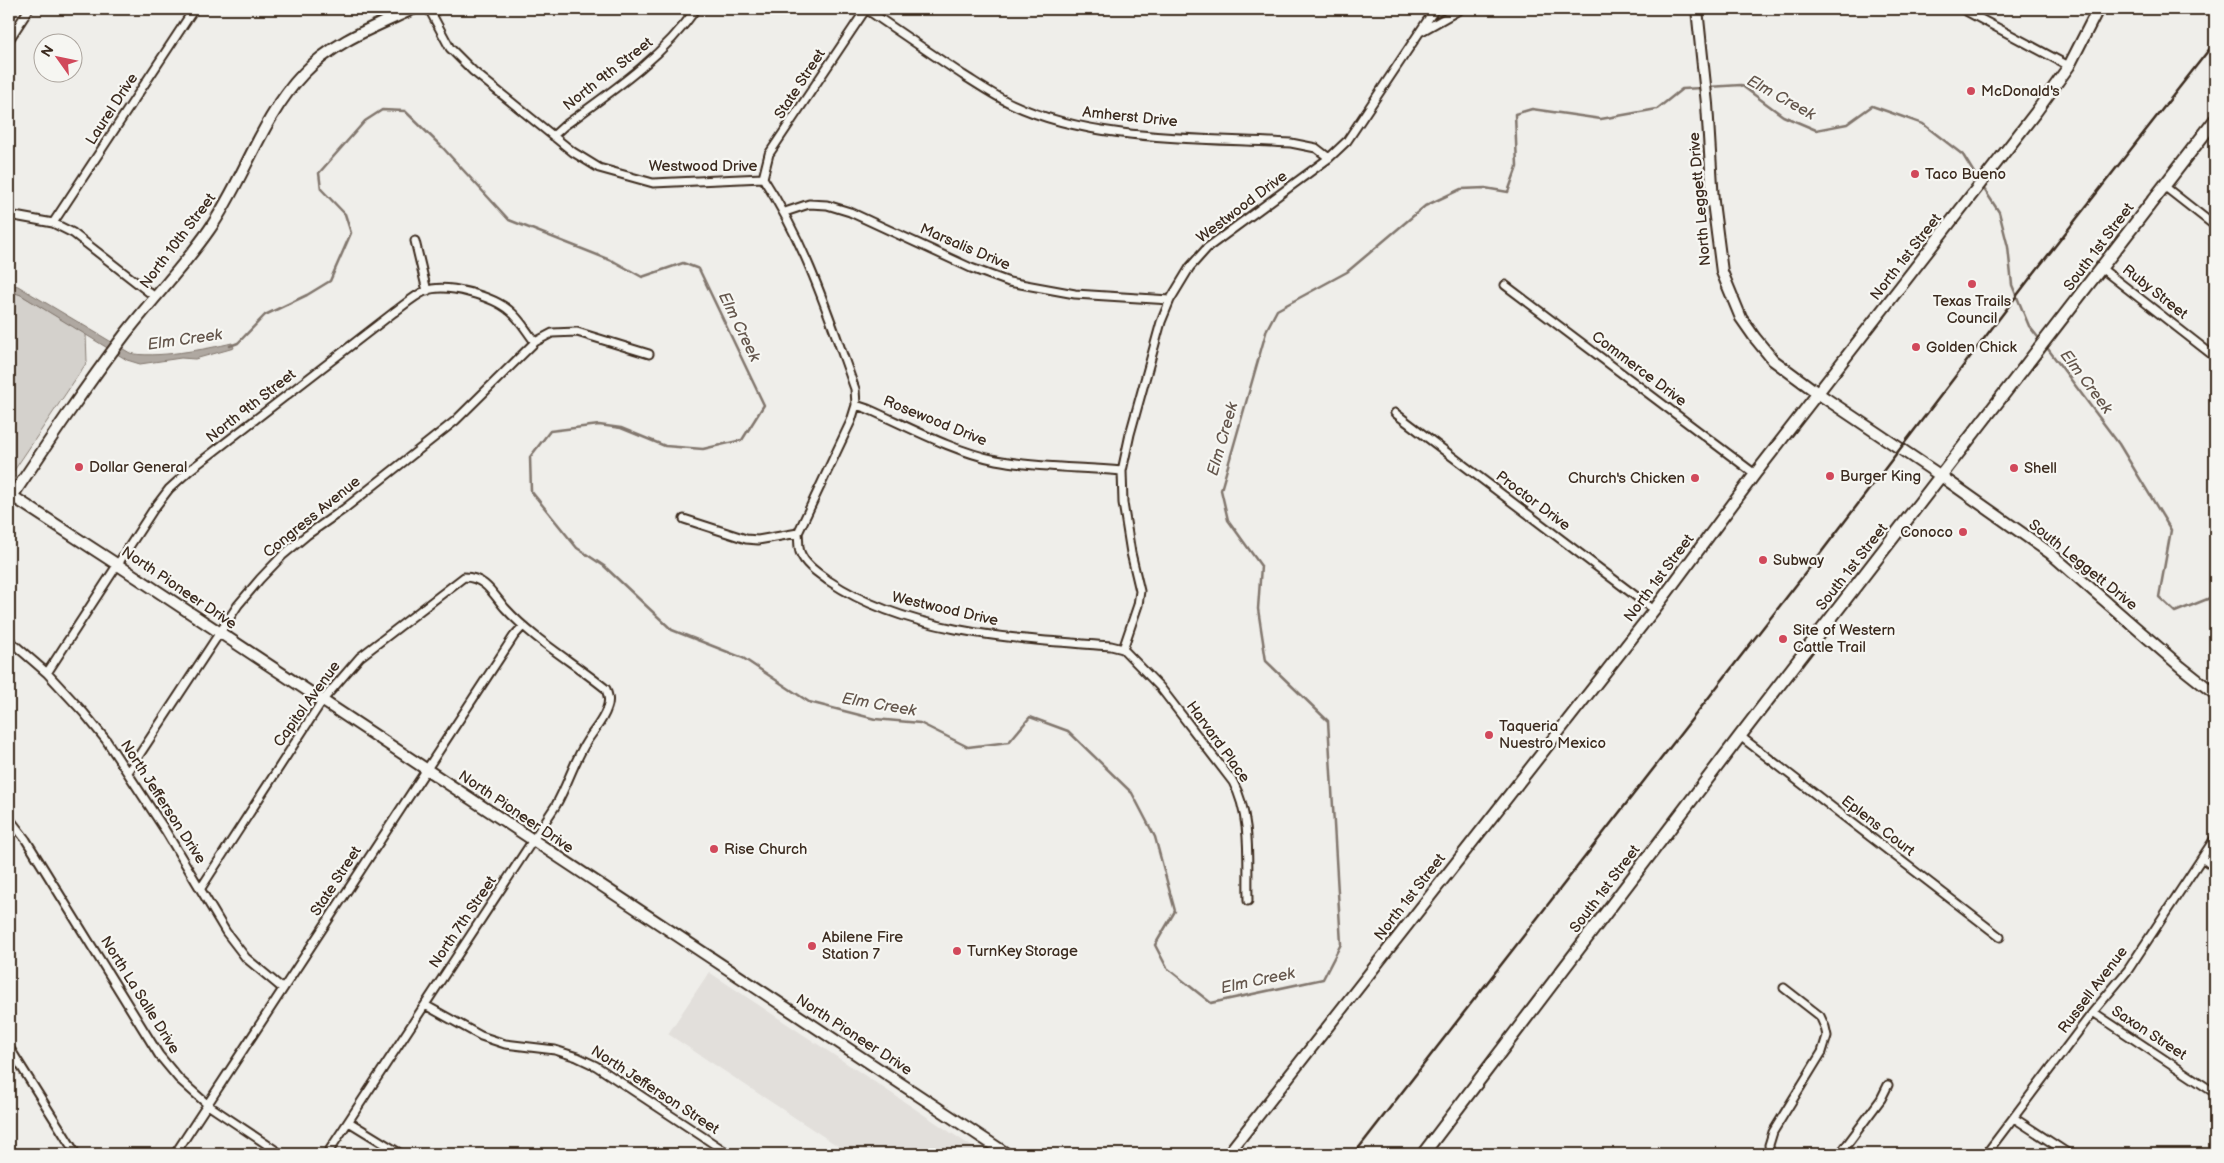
<svg xmlns="http://www.w3.org/2000/svg" width="2224" height="1163" viewBox="0 0 2224 1163" font-family="'Balsamiq Sans',sans-serif">
<rect width="100%" height="100%" fill="#efeeea"/>
<filter id="ink" filterUnits="userSpaceOnUse"><feTurbulence type="fractalNoise" baseFrequency=".02" numOctaves="2"/><feDisplacementMap in="SourceGraphic" scale="10" xChannelSelector="R" yChannelSelector="G"/><feConvolveMatrix kernelMatrix="1 2 1 2 8 2 1 2 1" color-interpolation-filters="sRGB"/></filter>
<g filter="url(#ink)">
<path fill="#e2dfdb" d="M 709,972 L 983,1154 L 850,1154 L 668,1034 Z"/>
<path fill="#d4d1cc" stroke="#887e75" d="M 9,289 L 16,292 L 86,334 L 87,362 L 9,478 Z"/>
<path fill="#afa8a1" stroke="#81766d" d="M 9,284 L 18,286 L 31,294 L 130,353 C 153,359 208,349 232,343 L 234,348 L 195,359 L 181,358 L 140,364 L 127,360 L 21,295 L 9,291 Z"/>
<g fill="none" stroke-linecap="round" stroke-linejoin="round">
<path stroke="#81766d" stroke-width="2.5" d="M 1708,87 L 1741,85 L 1783,116 L 1816,130 L 1847,124 L 1872,106 L 1923,124 L 1963,155 L 1979,181
M 1982,186 L 1999,212 L 2008,247 L 2012,285 L 2029,326 L 2041,341
M 2045,345 L 2119,444 L 2171,530 L 2159,597 L 2175,612 L 2215,596
M 230,346 L 238,343 L 265,315 L 307,295 L 330,281 L 351,233 L 345,214 L 321,189 L 319,173 L 365,121 L 382,110 L 405,111 L 443,148 L 509,220 L 615,262 L 642,277 L 683,263 L 699,269 L 764,405 L 742,440 L 703,449 L 665,446 L 621,428 L 599,425 L 550,431 L 530,457 L 531,491 L 577,548 L 604,566 L 672,630 L 743,658 L 809,702 L 875,719 L 920,723 L 968,747 L 1009,742 L 1030,717 L 1068,731 L 1132,793 L 1155,837 L 1175,911 L 1155,945 L 1167,968 L 1211,1003 L 1323,979 L 1341,944 L 1328,721 L 1266,661 L 1258,609 L 1261,566 L 1228,520 L 1221,490 L 1267,329 L 1277,310 L 1347,272 L 1425,206 L 1461,189 L 1485,188 L 1508,192 L 1517,167 L 1515,114 L 1532,109 L 1601,119 L 1657,109 L 1682,89 L 1702,88"/>
<g stroke="#3b2a1e" stroke-width="11">
<path id="street" d="M 429,9 L 450,48 L 473,71 L 573,152 L 599,168 L 653,183 L 763,178 C 807,246 828,314 855,389 L 856,405 L 851,421 L 798,533 C 799,539 798,546 800,552 C 805,565 818,573 829,581 C 908,634 1018,639 1111,646 L 1123,649 L 1160,687 L 1233,782 C 1252,817 1247,862 1248,901
M 866,9 C 898,31 930,53 963,75 C 979,85 995,96 1012,104 C 1092,142 1203,138 1291,143 L 1316,148 L 1329,158
M 1962,9 L 2069,66
M 1422,31 L 1461,9
M 9,40 L 29,9
M 553,136 L 564,126 C 611,92 663,57 696,9
M 763,178 L 769,154 L 866,9
M 2164,186 L 2215,226
M 785,212 L 809,204 L 827,205 L 850,212 L 971,268 L 1009,282 L 1075,294 L 1170,300
M 9,215 L 53,223 L 73,233 L 155,297
M 53,223 L 194,9
M 415,241 L 427,291
M 2101,268 L 2215,357
M 1505,285 L 1755,474
M 856,405 L 868,409 C 909,427 952,451 996,460 C 1038,468 1080,467 1122,471
M 1395,413 L 1654,610
M 684,519 L 746,539 L 758,540 L 798,533
M 9,640 L 47,673 L 84,713 L 106,740 L 165,830 L 226,932 L 246,958 L 282,988
M 1123,649 L 1138,605 L 1140,591 L 1131,553 L 1123,503 L 1122,471 L 1130,434 L 1161,322 L 1170,300 L 1190,267 L 1207,248 L 1329,158 L 1347,141 L 1435,9
M 47,673 L 153,510 L 169,489 L 190,470 L 393,313 C 403,306 414,296 425,291 C 446,282 494,297 510,311 C 520,319 527,332 535,342
M 1740,736 L 2000,937
M 128,772 L 238,605 L 260,579 L 283,555 L 307,535 L 344,509 L 455,421 L 535,342 L 552,333 L 577,332 L 649,354
M 9,818 L 26,840 L 159,1055 L 179,1079 L 208,1105 L 281,1154
M 2202,858 L 2215,868
M 201,888 L 322,701 L 360,657 L 464,577 C 485,577 493,594 505,608 C 534,640 573,662 606,689 C 608,695 610,701 607,708 C 603,721 594,730 587,741 C 574,761 568,784 556,805 L 327,1154
M 425,1005 L 481,1036 L 505,1044 L 555,1050 L 577,1057 L 596,1066 L 729,1154
M 2093,1012 L 2215,1093
M 9,1047 L 76,1154
M 2014,1118 L 2069,1154
M 349,1122 L 401,1154
M 175,1154 L 514,636 L 523,626
M 1770,1154 L 1769,1145 L 1773,1132 L 1822,1052 L 1827,1036 L 1825,1027 L 1820,1016 L 1784,988
M 1840,1154 L 1881,1099 L 1888,1085
M 1986,1154 L 2093,1012 L 2128,970 L 2215,838"/>
</g>
<g stroke="#3b2a1e" stroke-width="14">
<path id="secondary" d="M 1697,9 L 1707,104 L 1713,202 L 1722,272 L 1741,318 L 1755,338 L 1773,360 L 1819,394 L 1941,476 L 2050,553 L 2181,667 L 2215,694
M 12,496 L 118,565 L 1007,1154
M 9,501 C 47,444 85,387 126,333 C 153,298 184,266 209,230 C 244,180 261,118 303,74 C 333,42 374,27 413,9
M 1228,1154 L 1654,610 L 1755,474 L 2036,112 L 2069,66 L 2098,9"/>
</g>
<g stroke="#3b2a1e" stroke-width="15">
<path id="primary" d="M 1423,1154 L 1740,736 L 2215,120"/>
</g>
<use href="#street" stroke="#f6f6f2" stroke-width="7"/>
<use href="#secondary" stroke="#f6f6f2" stroke-width="10"/>
<use href="#primary" stroke="#f6f6f2" stroke-width="11"/>
<path stroke="#3b2a1e" stroke-width="2.5" d="M 1354,1154 L 1807,571 L 2034,273 L 2215,42"/>
</g>
</g>
<g fill="#d1495b" stroke="#f6f6f2" stroke-width="2">
<circle cx="1971" cy="91" r="5"/>
<circle cx="1915" cy="174" r="5"/>
<circle cx="1972" cy="284" r="5"/>
<circle cx="1916" cy="347" r="5"/>
<circle cx="79" cy="467" r="5"/>
<circle cx="2014" cy="468" r="5"/>
<circle cx="1830" cy="476" r="5"/>
<circle cx="1695" cy="478" r="5"/>
<circle cx="1963" cy="532" r="5"/>
<circle cx="1763" cy="560" r="5"/>
<circle cx="1783" cy="639" r="5"/>
<circle cx="1489" cy="735" r="5"/>
<circle cx="714" cy="849" r="5"/>
<circle cx="812" cy="946" r="5"/>
<circle cx="957" cy="951" r="5"/>
</g>
<g text-anchor="middle" dominant-baseline="central" stroke-width="4.5" stroke-linejoin="round" paint-order="stroke">
<g font-size="15" fill="#3b2a1e" stroke="#f6f6f2">
<text transform="translate(608 74) rotate(-38)">North 9th Street</text>
<text transform="translate(800 84) rotate(-57)">State Street</text>
<text transform="translate(112 109) rotate(-57)">Laurel Drive</text>
<text transform="translate(1130 117) rotate(6)">Amherst Drive</text>
<text x="703" y="166">Westwood Drive</text>
<text transform="translate(1700 199) rotate(-95)">North Leggett Drive</text>
<text transform="translate(1242 207) rotate(-37)">Westwood Drive</text>
<text transform="translate(178 241) rotate(-53)">North 10th Street</text>
<text transform="translate(965 247) rotate(23)">Marsalis Drive</text>
<text transform="translate(2099 247) rotate(-53)">South 1st Street</text>
<text transform="translate(1906 257) rotate(-52)">North 1st Street</text>
<text transform="translate(2155 292) rotate(38)">Ruby Street</text>
<text transform="translate(1639 369) rotate(37)">Commerce Drive</text>
<text transform="translate(251 406) rotate(-38)">North 9th Street</text>
<text transform="translate(935 421) rotate(22)">Rosewood Drive</text>
<text transform="translate(1533 501) rotate(37)">Proctor Drive</text>
<text transform="translate(312 517) rotate(-39)">Congress Avenue</text>
<text transform="translate(2083 565) rotate(39)">South Leggett Drive</text>
<text transform="translate(1852 567) rotate(-52)">South 1st Street</text>
<text transform="translate(1659 578) rotate(-53)">North 1st Street</text>
<text transform="translate(179 588) rotate(34)">North Pioneer Drive</text>
<text transform="translate(945 609) rotate(13)">Westwood Drive</text>
<text transform="translate(307 704) rotate(-54)">Capitol Avenue</text>
<text transform="translate(1218 742) rotate(54)">Harvard Place</text>
<text transform="translate(163 802) rotate(57)">North Jefferson Drive</text>
<text transform="translate(516 812) rotate(34)">North Pioneer Drive</text>
<text transform="translate(1878 826) rotate(38)">Eplens Court</text>
<text transform="translate(336 881) rotate(-57)">State Street</text>
<text transform="translate(1605 889) rotate(-53)">South 1st Street</text>
<text transform="translate(1410 897) rotate(-52)">North 1st Street</text>
<text transform="translate(463 922) rotate(-56)">North 7th Street</text>
<text transform="translate(2093 990) rotate(-53)">Russell Avenue</text>
<text transform="translate(140 995) rotate(58)">North La Salle Drive</text>
<text transform="translate(2149 1033) rotate(33)">Saxon Street</text>
<text transform="translate(854 1035) rotate(33)">North Pioneer Drive</text>
<text transform="translate(655 1090) rotate(33)">North Jefferson Street</text>
</g>
<g font-size="15" fill="#3b2a1e" stroke="#f6f6f2" text-anchor="start">
<text x="1981" y="91">McDonald's</text>
<text x="1925" y="174">Taco Bueno</text>
<text x="1972" y="301" text-anchor="middle">Texas Trails<tspan x="1972" dy="17">Council</tspan></text>
<text x="1926" y="347">Golden Chick</text>
<text x="89" y="467">Dollar General</text>
<text x="2024" y="468">Shell</text>
<text x="1840" y="476">Burger King</text>
<text x="1685" y="478" text-anchor="end">Church's Chicken</text>
<text x="1953" y="532" text-anchor="end">Conoco</text>
<text x="1773" y="560">Subway</text>
<text x="1793" y="630">Site of Western<tspan x="1793" dy="17">Cattle Trail</tspan></text>
<text x="1499" y="726">Taqueria<tspan x="1499" dy="17">Nuestro Mexico</tspan></text>
<text x="724" y="849">Rise Church</text>
<text x="822" y="937">Abilene Fire<tspan x="822" dy="17">Station 7</tspan></text>
<text x="967" y="951">TurnKey Storage</text>
</g>
<g font-size="16" font-style="italic" fill="#64564c" stroke="#f6f6f2">
<text transform="translate(1781 98) rotate(29)">Elm Creek</text>
<text transform="translate(739 327) rotate(64)">Elm Creek</text>
<text transform="translate(185 340) rotate(-8)">Elm Creek</text>
<text transform="translate(2086 382) rotate(53)">Elm Creek</text>
<text transform="translate(1223 439) rotate(-74)">Elm Creek</text>
<text transform="translate(879 705) rotate(10)">Elm Creek</text>
<text transform="translate(1258 981) rotate(-12)">Elm Creek</text>
</g>
</g>
<rect width="2224" height="1163" fill="none" stroke="#f6f6f2" stroke-width="30"/>
<rect x="15" y="15" width="2194" height="1133" fill="none" stroke="#3b2a1e" stroke-width="2" filter="url(#ink)"/>
<g transform="translate(58 58) rotate(303)"><circle r="24" fill="#f6f6f2" stroke="#aba49d"/>
<path d="M0-4L9 19L0 12L-9 19Z" fill="#d1495b"/>
<text y="-8" font-size="14" font-weight="bold" text-anchor="middle" fill="#3b2a1e">N</text>
</g>
</svg>
